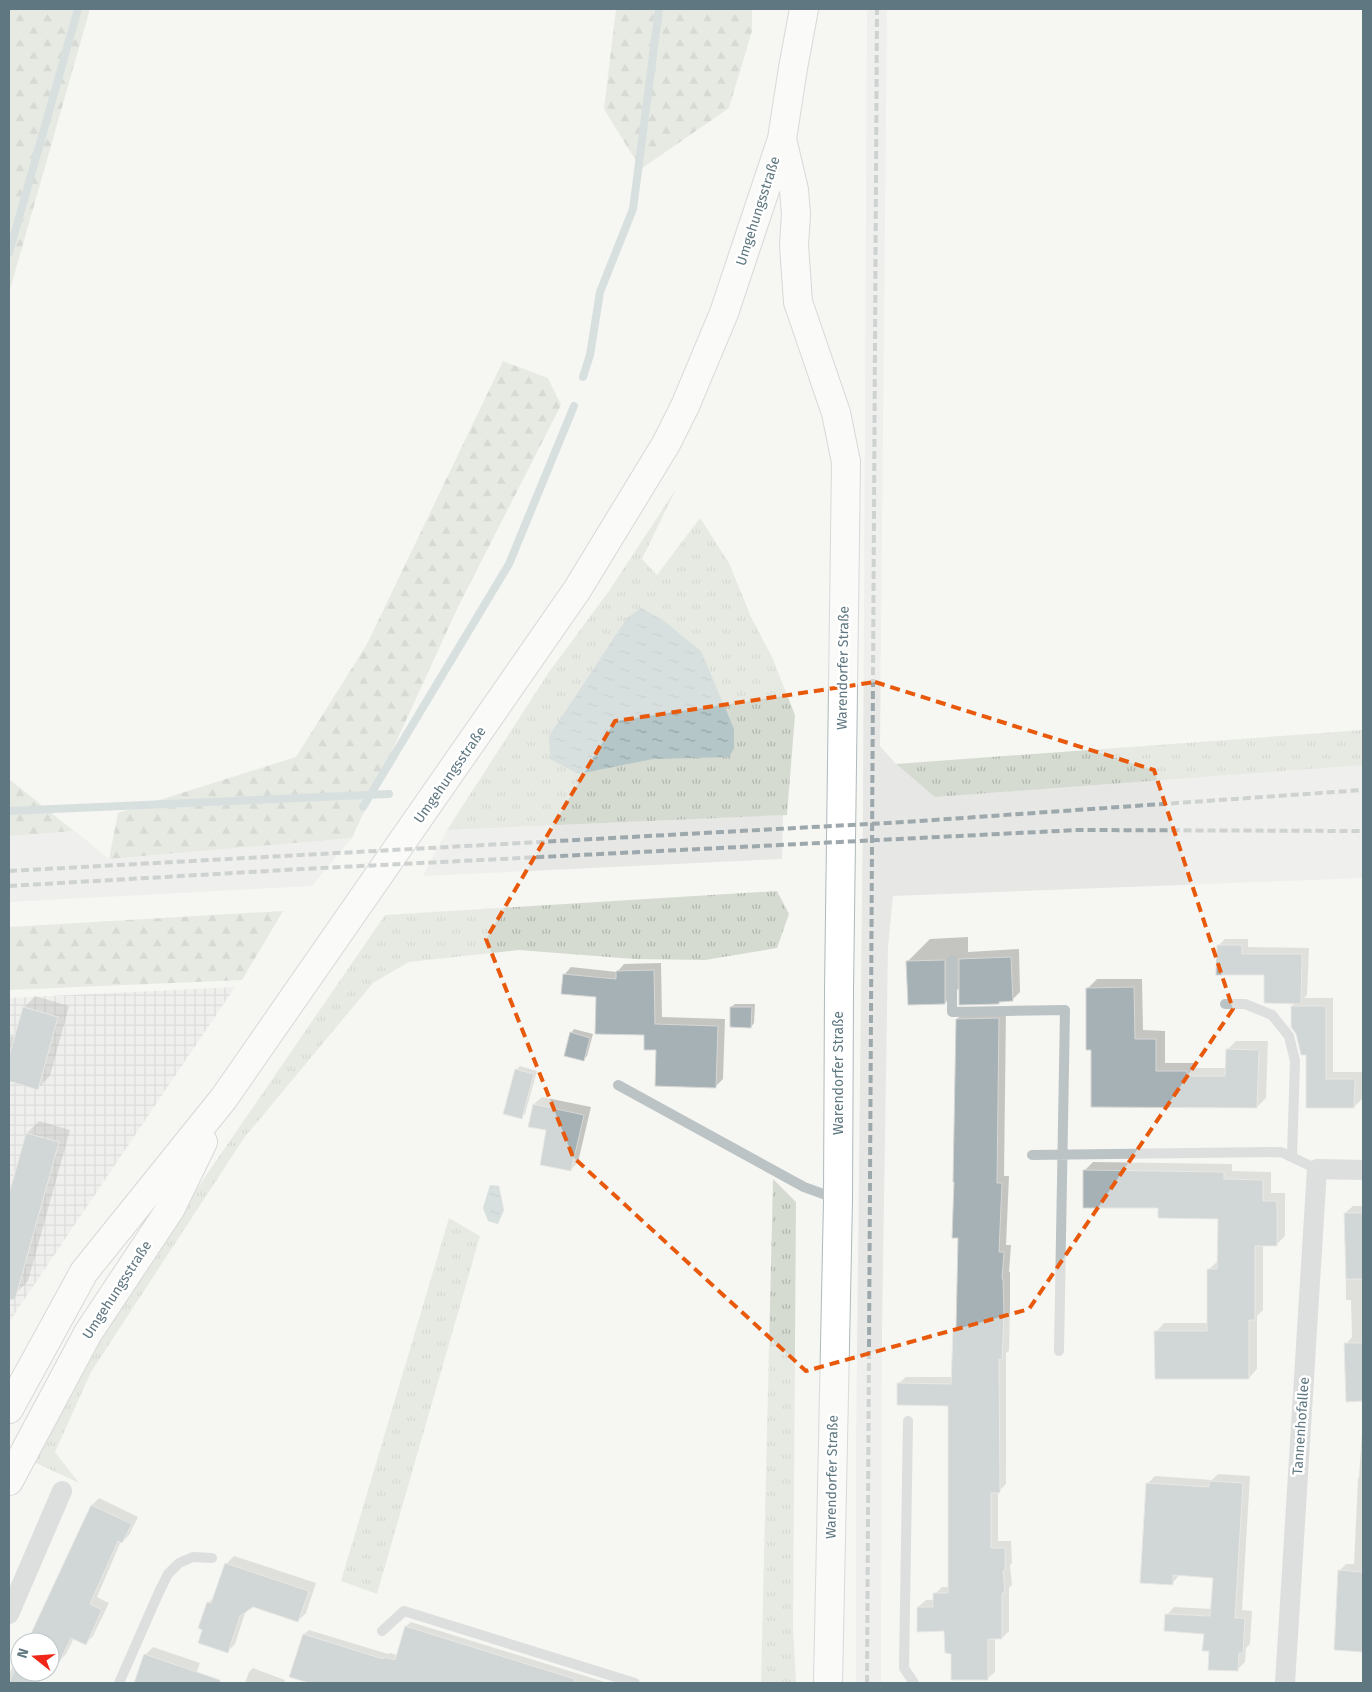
<svg xmlns="http://www.w3.org/2000/svg" width="1372" height="1692" viewBox="0 0 1372 1692" font-family="'Fira Sans',sans-serif">
<defs>
<pattern id="industrial-grid" width="8" height="8" patternUnits="userSpaceOnUse" patternTransform="scale(1.25)"><rect width="8" height="8" fill="#e7e7e6"/><path d="M0 4h8M4 0v8" fill="none" stroke="#bec0c0"/></pattern>
<pattern id="grass-tufts" width="24" height="20" patternUnits="userSpaceOnUse" patternTransform="scale(1.25)"><rect width="24" height="20" fill="#d6dbd1"/><path d="M3 7l-1-3M5 7V3M7 7l1-3M15 17l-1-3M17 17v-4M19 17l1-3" fill="none" stroke="#b1b6af"/></pattern>
<pattern id="forest-firs" width="22" height="20" patternUnits="userSpaceOnUse" patternTransform="scale(1.25)"><rect width="22" height="20" fill="#d6dbd1"/><path d="M5 1l3.5 6h-7zM16 11l3.5 6h-7z" fill="#b1b6af"/></pattern>
<pattern id="water-ripples" width="26" height="14" patternUnits="userSpaceOnUse" patternTransform="scale(1.25)"><rect width="26" height="14" fill="#b4c6c8"/><path d="M2 4q2-2 4 0t4 0M15 11q2-2 4 0t4 0" fill="none" stroke="#96a6a8"/></pattern>
</defs>
<rect width="100%" height="100%" fill="#f6f6f2"/>
<path fill="#e7e7e6" d="M 867,9 L 887,9 L 880,746 L 896,764 L 933,795 L 1363,763 L 1363,878 L 893,896 L 888,947 L 882,1330 L 881,1683 L 856,1683 L 856,1443 L 863,808 Z
M 783,815 L 782,859 L 423,876 L 447,830 Z
M 75,831 L 109,859 L 352,838 L 312,886 L 9,902 L 9,836 Z"/>
<path fill="url(#industrial-grid)" d="M 235,987 L 9,1322 L 9,998 Z"/>
<path fill="url(#grass-tufts)" d="M 676,489 L 642,559 L 657,575 L 700,518 L 729,563 L 751,617 L 772,657 L 795,715 L 787,815 L 447,830 L 549,672 L 609,591 Z
M 1363,730 L 1363,765 L 935,797 L 896,764 Z
M 777,891 L 789,914 L 777,948 L 705,960 L 634,959 L 519,950 L 409,962 L 373,983 L 244,1138 L 91,1372 L 55,1452 L 79,1483 L 34,1462 L 78,1362 L 385,915 Z
M 773,1179 L 796,1202 L 793,1627 L 796,1683 L 761,1683 Z
M 449,1218 L 480,1236 L 377,1594 L 341,1581 Z"/>
<path fill="url(#forest-firs)" d="M 9,9 L 90,9 L 9,293 Z
M 616,9 L 752,9 L 752,31 L 729,108 L 641,169 L 604,109 Z
M 503,361 L 548,378 L 561,405 L 458,607 L 352,838 L 109,859 L 118,813 L 296,757 L 367,644 Z
M 9,779 L 74,831 L 75,831 L 9,836 Z
M 283,911 L 242,980 L 9,990 L 9,927 Z"/>
<path fill="url(#water-ripples)" d="M 641,608 L 664,621 L 701,651 L 734,729 L 734,748 L 729,757 L 653,759 L 578,774 L 550,759 L 549,736 L 627,618 Z
M 490,1185 L 499,1186 L 504,1210 L 498,1224 L 488,1221 L 483,1208 Z"/>
<path fill="#0003" d="M 968,937 L 968,952 L 1019,949 L 1020,992 L 1012,1000 L 1002,1000 L 999,1003 L 960,987 L 945,1003 L 908,961 L 930,939 Z
M 1225,939 L 1248,939 L 1248,947 L 1309,948 L 1307,995 L 1304,998 L 1333,998 L 1333,1072 L 1362,1072 L 1362,1099 L 1354,1107 L 1308,1107 L 1307,1053 L 1292,1006 L 1296,1002 L 1265,974 L 1218,946 Z
M 661,963 L 662,1017 L 725,1019 L 723,1079 L 716,1086 L 658,1049 L 646,1034 L 597,996 L 564,975 L 571,967 L 617,972 L 624,964 Z
M 1097,979 L 1142,979 L 1143,1030 L 1165,1031 L 1165,1063 L 1196,1063 L 1195,1068 L 1227,1068 L 1227,1050 L 1236,1041 L 1268,1041 L 1266,1098 L 1257,1107 L 1092,1049 L 1088,988 Z
M 35,996 L 69,1006 L 50,1076 L 38,1088 L 9,1080 L 9,1036 L 15,1037 L 24,1008 Z
M 735,1004 L 755,1004 L 754,1023 L 751,1027 L 731,1007 Z
M 1006,1011 L 1004,1176 L 1009,1176 L 1006,1245 L 1011,1245 L 1009,1272 L 1010,1272 L 1010,1306 L 1009,1351 L 1006,1353 L 1006,1484 L 998,1492 L 998,1541 L 1011,1541 L 1012,1563 L 1010,1565 L 1012,1585 L 1009,1588 L 1009,1631 L 1002,1638 L 995,1638 L 995,1672 L 987,1679 L 945,1630 L 918,1607 L 926,1600 L 935,1600 L 935,1594 L 942,1587 L 949,1587 L 950,1405 L 898,1384 L 906,1377 L 952,1377 L 954,1330 L 957,1327 L 959,1237 L 957,1019 L 964,1012 Z
M 574,1029 L 593,1034 L 587,1056 L 583,1060 L 571,1033 Z
M 520,1066 L 537,1071 L 525,1114 L 521,1117 L 516,1070 Z
M 542,1097 L 591,1107 L 578,1162 L 571,1170 L 534,1104 Z
M 39,1121 L 70,1130 L 28,1281 L 16,1293 L 9,1291 L 9,1199 L 27,1133 Z
M 1093,1162 L 1232,1164 L 1232,1171 L 1271,1172 L 1271,1193 L 1285,1193 L 1285,1236 L 1276,1245 L 1263,1245 L 1263,1310 L 1257,1316 L 1257,1369 L 1249,1378 L 1156,1332 L 1164,1323 L 1209,1323 L 1209,1269 L 1218,1261 L 1219,1217 L 1160,1207 L 1084,1171 Z
M 1353,1206 L 1363,1206 L 1363,1373 L 1360,1374 L 1346,1344 L 1352,1337 L 1351,1300 L 1346,1300 L 1345,1213 Z
M 1363,1417 L 1363,1651 L 1335,1649 L 1339,1571 L 1346,1564 L 1354,1564 L 1358,1479 L 1359,1477 Z
M 1218,1474 L 1250,1476 L 1242,1610 L 1252,1611 L 1250,1644 L 1246,1648 L 1245,1662 L 1237,1670 L 1211,1650 L 1205,1633 L 1167,1615 L 1174,1607 L 1212,1609 L 1215,1577 L 1180,1574 L 1172,1584 L 1147,1484 L 1155,1476 L 1212,1480 Z
M 99,1498 L 138,1517 L 129,1535 L 122,1542 L 121,1541 L 97,1597 L 109,1603 L 93,1636 L 86,1643 L 74,1638 L 66,1654 L 59,1661 L 52,1658 L 50,1662 L 50,1642 L 26,1642 L 30,1638 L 92,1505 Z
M 234,1556 L 316,1583 L 306,1613 L 298,1621 L 252,1606 L 246,1610 L 235,1644 L 227,1652 L 208,1603 L 215,1596 L 226,1564 Z
M 411,1622 L 608,1683 L 313,1683 L 291,1676 L 304,1634 L 309,1630 L 388,1654 L 390,1653 L 397,1655 L 406,1626 Z
M 153,1647 L 200,1663 L 193,1683 L 135,1683 L 145,1655 Z
M 20,1651 L 20,1672 L 45,1672 L 39,1683 L 16,1683 L 9,1680 L 9,1675 Z
M 253,1668 L 285,1680 L 284,1683 L 245,1683 L 249,1672 Z"/>
<g fill="none" stroke-linecap="round" stroke-linejoin="round">
<path stroke="#b4c6c8" stroke-width="8" d="M 9,253 L 78,9
M 583,377 L 590,355 L 600,292 L 633,209 L 659,9
M 363,807 L 509,564 L 574,406
M 9,811 L 389,794"/>
</g>
<path fill="#a5b1b5" stroke="#d7d7d5" d="M 1217,945 L 1242,945 L 1242,954 L 1302,954 L 1301,1004 L 1264,1003 L 1264,975 L 1216,975 Z
M 1011,957 L 1013,1001 L 999,1002 L 999,1004 L 959,1005 L 959,959 Z
M 945,960 L 945,1004 L 908,1005 L 906,961 Z
M 654,970 L 655,1024 L 718,1026 L 716,1088 L 655,1086 L 656,1050 L 644,1050 L 644,1035 L 595,1034 L 596,997 L 561,994 L 563,974 L 616,979 L 616,971 Z
M 1134,987 L 1135,1039 L 1156,1039 L 1156,1071 L 1187,1071 L 1187,1076 L 1225,1076 L 1226,1049 L 1259,1050 L 1257,1108 L 1091,1107 L 1091,1050 L 1086,1050 L 1086,988 Z
M 1291,1006 L 1326,1006 L 1326,1079 L 1355,1079 L 1354,1108 L 1306,1108 L 1306,1055 L 1301,1055 L 1296,1034 L 1291,1027 Z
M 23,1007 L 58,1017 L 38,1090 L 9,1081 L 9,1056 Z
M 730,1007 L 752,1007 L 751,1028 L 730,1027 Z
M 999,1018 L 997,1183 L 1002,1183 L 999,1252 L 1004,1252 L 1002,1279 L 1003,1279 L 1004,1314 L 1002,1360 L 999,1359 L 1000,1493 L 991,1493 L 991,1548 L 1005,1548 L 1005,1571 L 1003,1571 L 1005,1593 L 1002,1593 L 1002,1639 L 988,1639 L 988,1680 L 951,1680 L 951,1654 L 945,1653 L 944,1631 L 917,1632 L 917,1607 L 933,1607 L 933,1593 L 948,1593 L 948,1406 L 897,1405 L 897,1383 L 951,1384 L 953,1330 L 956,1330 L 958,1238 L 952,1238 L 954,1182 L 953,1182 L 956,1019 Z
M 570,1032 L 590,1038 L 584,1061 L 564,1056 Z
M 515,1069 L 534,1074 L 522,1119 L 503,1114 Z
M 533,1104 L 584,1115 L 571,1171 L 540,1165 L 546,1130 L 528,1127 Z
M 26,1133 L 59,1142 L 15,1300 L 9,1299 L 9,1194 Z
M 1083,1170 L 1224,1172 L 1224,1179 L 1263,1180 L 1263,1201 L 1277,1201 L 1277,1246 L 1255,1246 L 1255,1320 L 1249,1320 L 1249,1379 L 1155,1379 L 1154,1331 L 1207,1331 L 1207,1269 L 1217,1269 L 1218,1219 L 1158,1218 L 1158,1208 L 1083,1208 Z
M 1344,1213 L 1363,1213 L 1363,1279 L 1346,1279 Z
M 1344,1343 L 1363,1343 L 1363,1401 L 1346,1402 Z
M 1209,1481 L 1243,1483 L 1235,1618 L 1245,1618 L 1243,1653 L 1239,1653 L 1238,1671 L 1208,1670 L 1209,1651 L 1202,1651 L 1204,1634 L 1164,1631 L 1165,1614 L 1210,1616 L 1213,1578 L 1173,1575 L 1173,1585 L 1140,1583 L 1146,1483 L 1209,1487 Z
M 91,1505 L 132,1524 L 122,1543 L 118,1541 L 90,1604 L 102,1610 L 86,1645 L 71,1638 L 59,1663 L 50,1658 L 50,1642 L 27,1642 Z
M 225,1563 L 309,1591 L 298,1622 L 253,1607 L 240,1616 L 228,1653 L 198,1643 L 202,1630 L 198,1628 L 207,1602 L 211,1603 Z
M 1338,1570 L 1363,1572 L 1363,1652 L 1334,1650 Z
M 405,1626 L 575,1679 L 574,1683 L 309,1683 L 289,1677 L 303,1634 L 383,1659 L 384,1657 L 395,1660 Z
M 144,1654 L 220,1680 L 220,1683 L 134,1683 Z
M 20,1657 L 20,1672 L 42,1672 L 37,1683 L 9,1683 Z"/>
<g fill="none" stroke-linecap="round" stroke-linejoin="round">
<g stroke="#b0b9bc" stroke-width="30">
<path id="secondary" d="M 828,1683 L 838,1200 L 839,991 L 846,462"/>
</g>
<g stroke="#b1b7ba" stroke-width="30">
<path id="highway" d="M 782,139 L 794,190 L 796,214 L 794,245 L 798,302 L 836,413 L 846,462
M 9,1409 L 84,1272 L 224,1098 L 577,590 L 666,444 L 685,406 L 724,313 L 782,139 L 793,68 L 804,9
M 9,1481 L 88,1333 L 171,1208 L 203,1142"/>
</g>
<path stroke="#bcc3c5" stroke-width="10" d="M 952,960 L 952,1012 L 1065,1010 L 1059,1351
M 1225,1004 L 1245,1004 L 1272,1015 L 1289,1036 L 1295,1061 L 1292,1156
M 618,1085 L 804,1187 L 837,1199
M 1032,1155 L 1281,1152 L 1317,1169
M 908,1421 L 904,1668 L 914,1683
M 382,1631 L 404,1611 L 635,1683
M 119,1683 L 159,1592 L 168,1574 L 179,1563 L 193,1557 L 212,1558"/>
<path stroke="#bcc3c5" stroke-width="20" d="M 9,1614 L 62,1491
M 1285,1683 L 1317,1169 L 1363,1170"/>
<use href="#secondary" stroke="#fff" stroke-width="28"/>
<use href="#highway" stroke="#fff" stroke-width="28"/>
<path stroke="#9da8ac" stroke-width="4" stroke-dasharray="8 4" stroke-linecap="butt" d="M 9,871 L 905,822 L 1363,790
M 9,886 L 302,869 L 1078,830 L 1363,831
M 867,1683 L 877,9"/>
</g>
<path d="M0 0H1372V1692H0ZM 875,682 L 1154,770 L 1233,1009 L 1029,1309 L 806,1371 L 573,1157 L 486,939 L 615,721 Z" fill="#f6f6f2" fill-opacity=".55" fill-rule="evenodd"/>
<path fill="none" stroke="#e8590c" stroke-width="4" stroke-dasharray="10 6" stroke-linejoin="round" d="M 875,682 L 1154,770 L 1233,1009 L 1029,1309 L 806,1371 L 573,1157 L 486,939 L 615,721 Z"/>
<g text-anchor="middle" dominant-baseline="central" stroke-width="5" stroke-linejoin="round" paint-order="stroke">
<g font-size="14" fill="#5f7780" stroke="#fff">
<text transform="translate(758 211) rotate(-72)">Umgehungsstraße</text>
<text transform="translate(843 668) rotate(-89)">Warendorfer Straße</text>
<text transform="translate(450 775) rotate(-55)">Umgehungsstraße</text>
<text transform="translate(838 1073) rotate(-90)">Warendorfer Straße</text>
<text transform="translate(117 1290) rotate(-57)">Umgehungsstraße</text>
<text transform="translate(1301 1426) rotate(-86)">Tannenhofallee</text>
<text transform="translate(832 1477) rotate(-89)">Warendorfer Straße</text>
</g>
</g>
<rect width="1372" height="1692" fill="none" stroke="#5f7780" stroke-width="20"/>
<g transform="translate(35 1657) rotate(287)"><circle r="24" fill="#ffffff" stroke="#bfc9cc"/>
<path d="M0-4L9 19L0 12L-9 19Z" fill="#f02718"/>
<text y="-8" font-size="14" font-weight="bold" text-anchor="middle" fill="#5f7780">N</text>
</g>
</svg>
